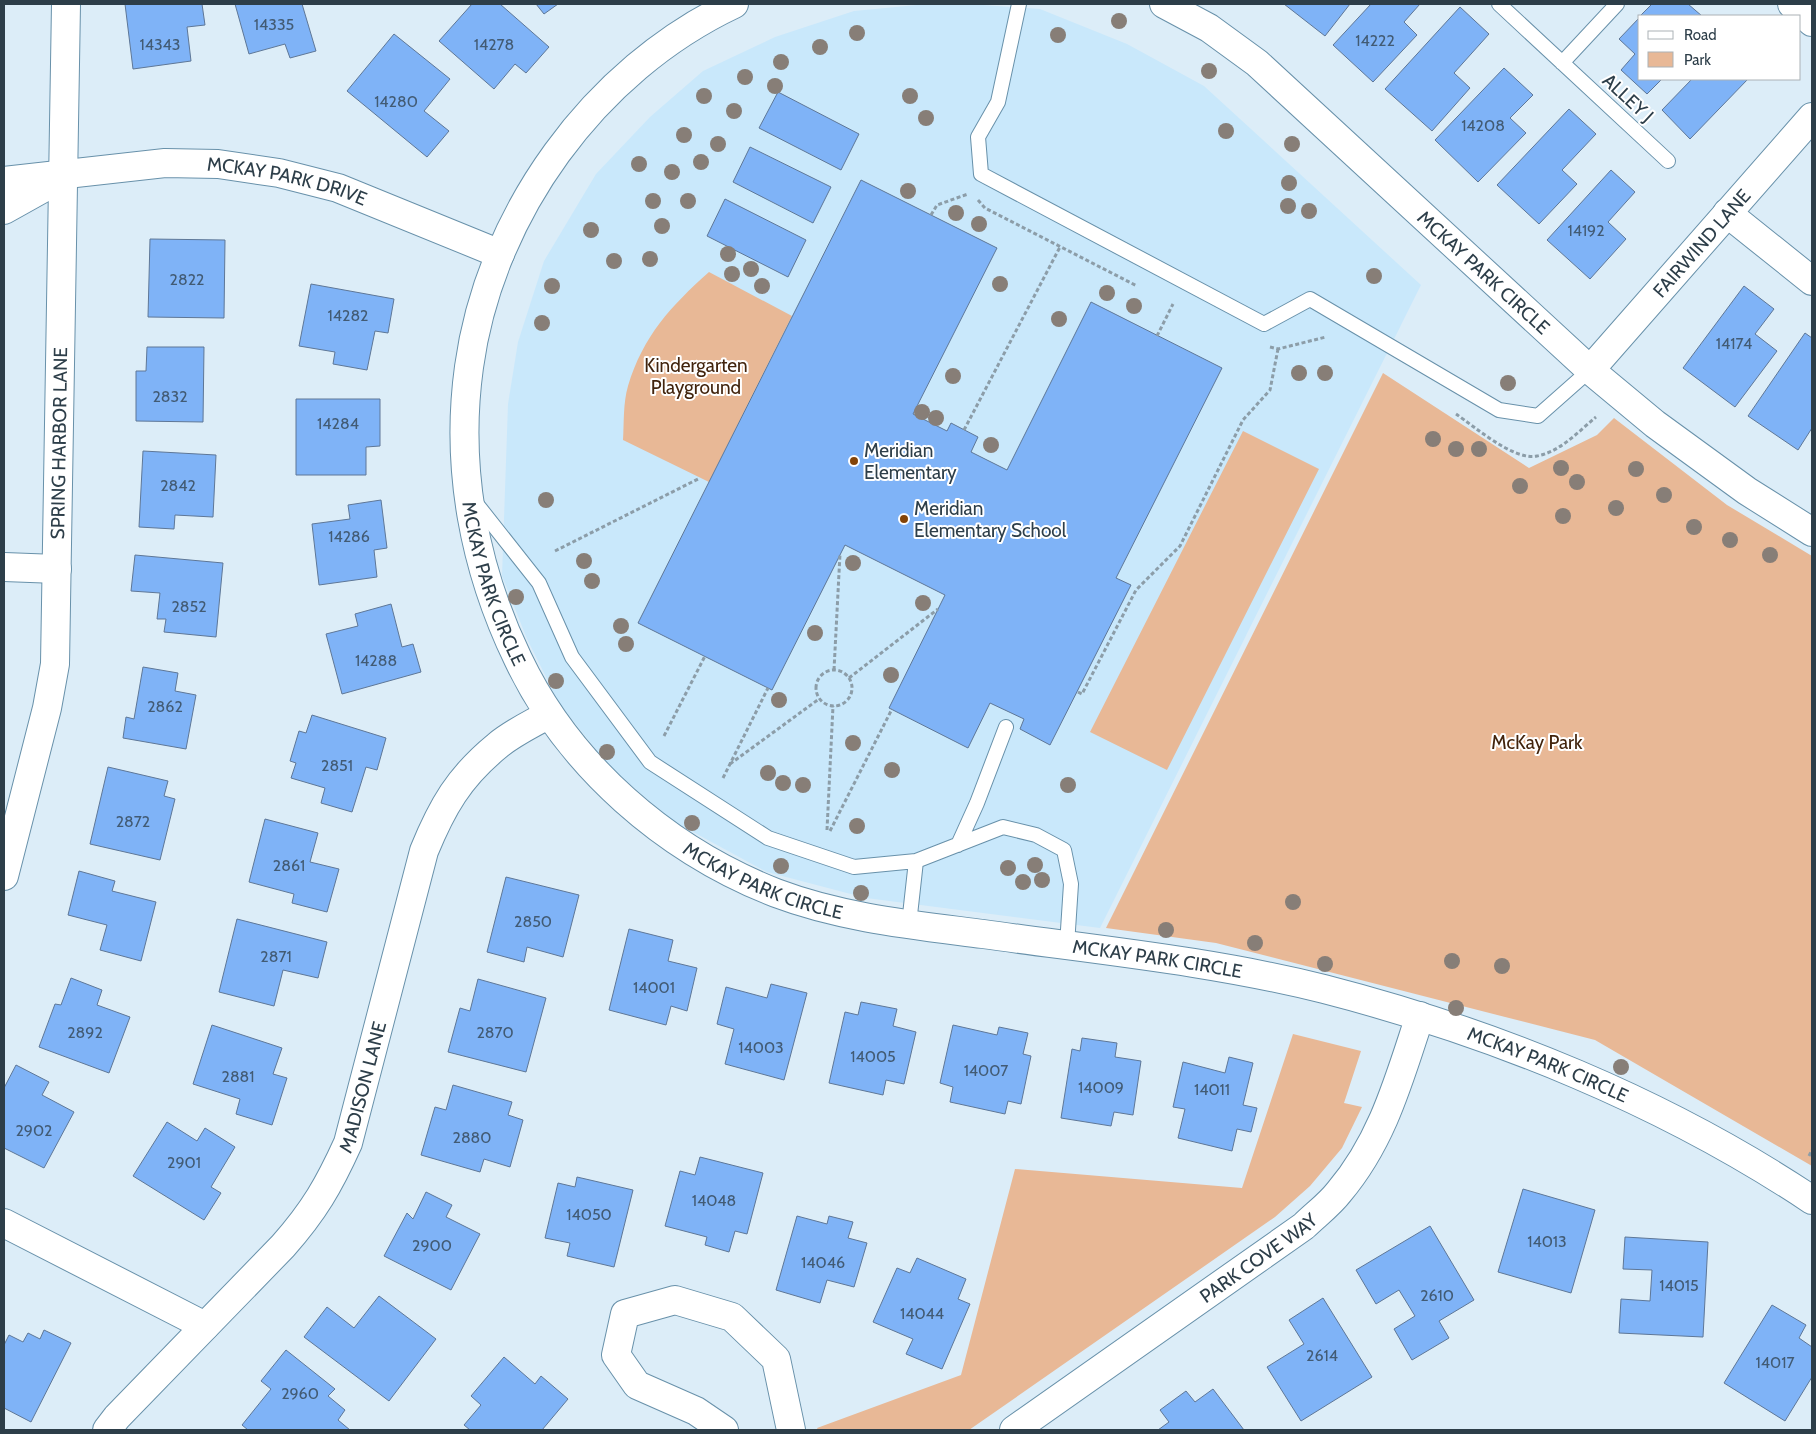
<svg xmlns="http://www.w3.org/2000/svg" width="1816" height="1434" viewBox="0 0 1816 1434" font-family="Cabin,sans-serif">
<rect width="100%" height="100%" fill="#dcedf8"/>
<path fill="#c9e8fb" d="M 927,4 L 969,4 L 1040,9 L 1127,44 L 1204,86 L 1421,285 L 1100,928 L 866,898 L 767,872 L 671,820 L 609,766 L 559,703 L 527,639 L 502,576 L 508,404 L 518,342 L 544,261 L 596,174 L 650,117 L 703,71 L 775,37 L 854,11 Z"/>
<path fill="#e8b896" d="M 709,272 L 792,316 L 709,482 L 623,440 C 624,423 623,403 628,386 C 643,336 671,306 709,272 Z
M 1383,373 L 1529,468 L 1597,435 L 1614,418 L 1727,505 L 1812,556 L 1812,1166 L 1595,1040 L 1216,943 L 1106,928 Z
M 1243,431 L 1319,469 L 1167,770 L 1090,732 Z
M 1293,1034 L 1361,1051 L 1344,1103 L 1362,1107 L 1342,1148 L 1310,1186 L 1275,1217 L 969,1430 L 818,1430 L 817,1428 L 961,1375 L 1015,1169 L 1242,1188 Z"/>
<path fill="#7fb3f7" stroke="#5e7797" d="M 125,4 L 202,4 L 205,25 L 187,27 L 191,61 L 133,69 Z
M 235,4 L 302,4 L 316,51 L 290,58 L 285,44 L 249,54 Z
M 472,4 L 500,4 L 549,47 L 526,73 L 515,64 L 494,89 L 439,41 Z
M 536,4 L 558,4 L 544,14 Z
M 1284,4 L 1350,4 L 1325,36 Z
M 1371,4 L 1420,4 L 1404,22 L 1417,35 L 1373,82 L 1333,45 Z
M 1652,4 L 1688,4 L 1702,16 L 1640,16 Z
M 1460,7 L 1489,34 L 1454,73 L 1470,88 L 1432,131 L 1385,89 Z
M 1640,17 L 1640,79 L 1662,79 L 1647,94 L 1621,70 L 1635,54 L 1619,39 Z
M 394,34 L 450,79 L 424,111 L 449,131 L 427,157 L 347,91 Z
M 1504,68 L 1533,95 L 1510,118 L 1526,133 L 1478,182 L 1435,140 Z
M 1692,79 L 1748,79 L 1690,139 L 1662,110 Z
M 778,92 L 859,134 L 841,170 L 759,128 Z
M 1569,109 L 1596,134 L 1562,170 L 1577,184 L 1539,224 L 1497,185 Z
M 750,147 L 831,187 L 813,223 L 733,182 Z
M 1611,170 L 1635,192 L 1608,222 L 1626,239 L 1590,279 L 1547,240 Z
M 861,180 L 997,248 L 913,414 L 947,431 L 951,423 L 978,437 L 971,452 L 1007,470 L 1091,302 L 1222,368 L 1116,578 L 1131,585 L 1050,745 L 1020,729 L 1024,719 L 990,703 L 968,748 L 889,708 L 945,595 L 845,545 L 772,690 L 638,623 Z
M 725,199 L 806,240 L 788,277 L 707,236 Z
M 150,239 L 225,240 L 224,318 L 148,317 Z
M 311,284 L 394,299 L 388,333 L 375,331 L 367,370 L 333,364 L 335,352 L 299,346 Z
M 1744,286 L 1774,309 L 1755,334 L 1777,351 L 1735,407 L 1683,368 Z
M 1805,333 L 1812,338 L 1812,428 L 1798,450 L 1748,416 Z
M 147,347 L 204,347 L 203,422 L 136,421 L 136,371 L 146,371 Z
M 296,399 L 380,399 L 380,446 L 366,447 L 366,475 L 296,475 Z
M 143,451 L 216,455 L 213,517 L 175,515 L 174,529 L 139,527 Z
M 381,500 L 387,548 L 374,550 L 377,577 L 319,585 L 312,524 L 350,519 L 348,505 Z
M 135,555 L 223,563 L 216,637 L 164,632 L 166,619 L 157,619 L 160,593 L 131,591 Z
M 391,604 L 402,647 L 413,644 L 421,672 L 342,694 L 326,634 L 358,626 L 355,614 Z
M 143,667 L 178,673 L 175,691 L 196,695 L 186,749 L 123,738 L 126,717 L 134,719 Z
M 312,715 L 386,738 L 377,770 L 366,767 L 352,812 L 321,803 L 325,788 L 291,778 L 296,763 L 290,761 L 299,731 L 306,733 Z
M 108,767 L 168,781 L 164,796 L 175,799 L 160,860 L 90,844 Z
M 265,819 L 318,833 L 310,862 L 339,869 L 327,912 L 292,903 L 294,894 L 249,882 Z
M 79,871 L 115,881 L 112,891 L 156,902 L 141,961 L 100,950 L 107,925 L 68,915 Z
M 506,877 L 579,895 L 563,957 L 527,947 L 524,962 L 487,952 Z
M 237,919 L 327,942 L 318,978 L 283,970 L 274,1006 L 219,992 Z
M 629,929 L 673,940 L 668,961 L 697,968 L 687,1011 L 671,1006 L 666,1025 L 609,1010 Z
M 71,978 L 102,990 L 97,1005 L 130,1017 L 109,1073 L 39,1047 L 55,1004 L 61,1005 Z
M 478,979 L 546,998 L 526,1072 L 448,1052 L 460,1008 L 470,1011 Z
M 771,984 L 807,993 L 784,1080 L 725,1064 L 734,1029 L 717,1024 L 726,987 L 767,998 Z
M 861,1002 L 897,1009 L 893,1026 L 916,1032 L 904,1084 L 886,1080 L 883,1095 L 829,1083 L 845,1012 L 858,1015 Z
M 212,1025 L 282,1048 L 273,1074 L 287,1078 L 272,1125 L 236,1114 L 240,1099 L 193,1084 Z
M 953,1025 L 997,1035 L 999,1027 L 1028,1033 L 1023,1054 L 1031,1056 L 1021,1104 L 1008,1101 L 1005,1114 L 950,1102 L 953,1087 L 940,1083 Z
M 1082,1038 L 1117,1043 L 1115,1057 L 1141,1061 L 1133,1115 L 1114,1112 L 1111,1126 L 1061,1118 L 1072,1049 L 1080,1051 Z
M 1229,1057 L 1253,1063 L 1243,1105 L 1257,1108 L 1251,1132 L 1237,1129 L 1232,1151 L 1178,1138 L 1185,1109 L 1173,1107 L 1183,1062 L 1225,1073 Z
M 16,1065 L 49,1082 L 42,1095 L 74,1112 L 44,1168 L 4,1148 L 4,1088 Z
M 453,1085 L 512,1102 L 508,1115 L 523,1120 L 510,1167 L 484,1159 L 480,1172 L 421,1155 L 435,1107 L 446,1110 Z
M 167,1122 L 197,1141 L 205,1128 L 235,1147 L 211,1187 L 221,1193 L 204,1220 L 133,1176 Z
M 700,1157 L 763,1173 L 747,1234 L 735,1231 L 729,1252 L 705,1245 L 707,1237 L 665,1226 L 680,1171 L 695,1175 Z
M 577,1177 L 633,1190 L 614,1267 L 567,1256 L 570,1243 L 545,1238 L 558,1183 L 575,1187 Z
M 1523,1189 L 1595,1210 L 1571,1293 L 1498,1272 Z
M 426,1192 L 452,1205 L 446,1217 L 480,1234 L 451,1290 L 384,1256 L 407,1213 L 413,1219 Z
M 797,1216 L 827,1224 L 829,1216 L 853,1222 L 848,1238 L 867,1243 L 854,1287 L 827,1280 L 820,1303 L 776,1290 Z
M 1430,1226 L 1474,1300 L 1439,1321 L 1449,1338 L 1412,1360 L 1394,1329 L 1415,1316 L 1399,1290 L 1376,1304 L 1356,1270 Z
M 1625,1237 L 1708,1242 L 1703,1337 L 1619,1333 L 1621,1299 L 1650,1301 L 1652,1270 L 1623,1269 Z
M 917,1258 L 966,1279 L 958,1299 L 970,1304 L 942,1369 L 906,1354 L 913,1339 L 873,1322 L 897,1268 L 910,1273 Z
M 379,1296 L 436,1339 L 389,1401 L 304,1337 L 327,1307 L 354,1328 Z
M 1323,1298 L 1372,1377 L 1301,1421 L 1267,1367 L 1304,1344 L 1289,1320 Z
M 1772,1305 L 1806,1325 L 1799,1338 L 1812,1347 L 1812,1377 L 1785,1421 L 1724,1383 Z
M 44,1330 L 71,1343 L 31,1422 L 4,1408 L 4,1345 L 9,1335 L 23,1342 L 28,1333 L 40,1339 Z
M 286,1350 L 335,1389 L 328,1396 L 345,1410 L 338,1420 L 350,1430 L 248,1430 L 242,1425 L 271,1389 L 261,1381 Z
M 504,1357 L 535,1384 L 541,1376 L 568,1399 L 542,1430 L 470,1430 L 464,1425 L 481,1405 L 471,1396 Z
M 1213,1389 L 1244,1430 L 1158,1430 L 1169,1422 L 1160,1410 L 1186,1391 L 1195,1402 Z"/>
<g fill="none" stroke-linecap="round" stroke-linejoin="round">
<g stroke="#6891aa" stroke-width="16">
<path id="service" d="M 1019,4 L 998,102 L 978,137 L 981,174 L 1264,324 L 1310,299 L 1499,410 L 1538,416 L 1590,370
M 1499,4 L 1668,161
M 1562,63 L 1617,4
M 475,502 L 539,583 L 572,657 L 650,762 L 768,838 L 854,867 L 916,861 L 1003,827 L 1036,835 L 1064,850 L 1071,884 L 1067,945
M 958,845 L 977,803 L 1006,727
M 909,924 L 916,861"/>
</g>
<g stroke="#6891aa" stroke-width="30">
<g id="minor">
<path id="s1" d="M 734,4 C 594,70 490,214 469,367 C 455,468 474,568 518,659 C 569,766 666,850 776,893 C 842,918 914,925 983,934 C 1097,950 1212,961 1324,989 C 1495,1033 1665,1102 1812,1200"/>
<path id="s2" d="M 1164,4 L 1209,28 L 1257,63 L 1590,370 L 1655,424 L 1747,491 L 1812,532"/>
<path d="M 1792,4 L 1812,22"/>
<path id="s3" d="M 4,181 L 165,163 L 218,164 L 279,173 L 338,188 L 500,254"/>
<path d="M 4,210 L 56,181"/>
<path d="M 1727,213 L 1812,281"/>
<path id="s4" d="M 1590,370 L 1812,117"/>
<path d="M 4,567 L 57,569"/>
<path id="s5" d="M 4,876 L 47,708 L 55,664 L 66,4"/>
<path d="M 4,1223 L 205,1326"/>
<path id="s6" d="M 107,1430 L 117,1417 L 283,1246 C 314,1211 329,1185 348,1143 L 424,851 C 442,807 459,777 497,746 C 512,733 532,724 549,714"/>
<path d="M 724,1430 L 696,1411 L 637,1385 L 616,1355 L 625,1314 L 675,1300 L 732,1317 L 776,1359 L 791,1430"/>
<path id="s7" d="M 1014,1430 L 1304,1226 C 1315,1215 1329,1205 1339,1192 C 1383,1140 1399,1079 1420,1016"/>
</g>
</g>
<path stroke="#8c9da8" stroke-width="3" stroke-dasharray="4 2.5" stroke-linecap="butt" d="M 978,200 L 985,208 L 1137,286
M 931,215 L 937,205 L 968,194
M 1157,336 L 1173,304
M 1270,347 L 1278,349 L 1326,337
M 1456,414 C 1475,427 1514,461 1537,456 C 1560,452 1579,431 1596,417
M 964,430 L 1060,247
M 555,551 L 700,478
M 834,670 L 840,554
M816 688a18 18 0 1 1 36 0a18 18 0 1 1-36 0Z
M 849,678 L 938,609
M 1078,692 L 1082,694 L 1136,590 L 1180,546 L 1243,420 L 1270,390 L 1278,349
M 664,736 L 705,656
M 730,764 L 819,699
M 723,778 L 768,688
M 827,830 L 833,706
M 830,831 L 892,709
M 1809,1156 L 1812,1150"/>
<use href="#service" stroke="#fff" stroke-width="14"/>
<use href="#minor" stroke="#fff" stroke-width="28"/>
</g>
<g fill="#877e77">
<circle cx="1119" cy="21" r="8"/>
<circle cx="857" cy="33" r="8"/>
<circle cx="1058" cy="35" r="8"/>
<circle cx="820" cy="47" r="8"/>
<circle cx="781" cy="62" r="8"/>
<circle cx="1209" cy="71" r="8"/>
<circle cx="745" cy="77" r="8"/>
<circle cx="775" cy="86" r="8"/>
<circle cx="704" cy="96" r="8"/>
<circle cx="910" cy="96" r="8"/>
<circle cx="734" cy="111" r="8"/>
<circle cx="926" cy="118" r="8"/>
<circle cx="1226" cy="131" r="8"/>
<circle cx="684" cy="135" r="8"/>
<circle cx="718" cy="144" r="8"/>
<circle cx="1292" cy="144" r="8"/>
<circle cx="701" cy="162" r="8"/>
<circle cx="639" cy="164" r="8"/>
<circle cx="672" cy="172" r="8"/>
<circle cx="1289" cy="183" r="8"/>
<circle cx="908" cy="191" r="8"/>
<circle cx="653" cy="201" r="8"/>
<circle cx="688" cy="201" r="8"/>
<circle cx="1288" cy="206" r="8"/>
<circle cx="1309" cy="211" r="8"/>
<circle cx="956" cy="213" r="8"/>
<circle cx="979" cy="224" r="8"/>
<circle cx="662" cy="226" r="8"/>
<circle cx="591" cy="230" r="8"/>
<circle cx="728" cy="254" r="8"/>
<circle cx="650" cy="259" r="8"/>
<circle cx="614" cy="261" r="8"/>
<circle cx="751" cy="269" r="8"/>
<circle cx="732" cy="274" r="8"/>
<circle cx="1374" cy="276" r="8"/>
<circle cx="1000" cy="284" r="8"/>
<circle cx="552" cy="286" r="8"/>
<circle cx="762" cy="286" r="8"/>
<circle cx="1107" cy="293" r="8"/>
<circle cx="1134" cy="306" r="8"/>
<circle cx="1059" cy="319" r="8"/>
<circle cx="542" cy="323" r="8"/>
<circle cx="1299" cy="373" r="8"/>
<circle cx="1325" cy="373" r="8"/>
<circle cx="953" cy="376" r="8"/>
<circle cx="1508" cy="383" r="8"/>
<circle cx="922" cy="412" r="8"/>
<circle cx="936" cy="418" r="8"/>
<circle cx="1433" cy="439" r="8"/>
<circle cx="991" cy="445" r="8"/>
<circle cx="1456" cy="449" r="8"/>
<circle cx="1479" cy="449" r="8"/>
<circle cx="1561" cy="468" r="8"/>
<circle cx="1636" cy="469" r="8"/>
<circle cx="1577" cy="482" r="8"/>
<circle cx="1520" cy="486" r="8"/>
<circle cx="1664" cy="495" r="8"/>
<circle cx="546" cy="500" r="8"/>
<circle cx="1616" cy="508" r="8"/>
<circle cx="1563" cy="516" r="8"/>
<circle cx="1694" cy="527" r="8"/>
<circle cx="1730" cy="540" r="8"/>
<circle cx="1770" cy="555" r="8"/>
<circle cx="584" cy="561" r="8"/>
<circle cx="853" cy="563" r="8"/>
<circle cx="592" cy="581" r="8"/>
<circle cx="516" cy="597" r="8"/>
<circle cx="923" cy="603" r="8"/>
<circle cx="621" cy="626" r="8"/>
<circle cx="815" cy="633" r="8"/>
<circle cx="626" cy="644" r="8"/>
<circle cx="891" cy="675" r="8"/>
<circle cx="556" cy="681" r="8"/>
<circle cx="779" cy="700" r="8"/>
<circle cx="853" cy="743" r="8"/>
<circle cx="607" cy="752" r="8"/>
<circle cx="892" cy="770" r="8"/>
<circle cx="768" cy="773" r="8"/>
<circle cx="783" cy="783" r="8"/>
<circle cx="803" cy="785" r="8"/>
<circle cx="1068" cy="785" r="8"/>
<circle cx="692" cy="823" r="8"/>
<circle cx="857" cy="826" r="8"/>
<circle cx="1035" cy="865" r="8"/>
<circle cx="781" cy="866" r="8"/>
<circle cx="1008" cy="868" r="8"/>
<circle cx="1042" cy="880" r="8"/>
<circle cx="1023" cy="882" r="8"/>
<circle cx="861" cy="893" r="8"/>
<circle cx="1293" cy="902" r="8"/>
<circle cx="1166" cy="930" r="8"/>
<circle cx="1255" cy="943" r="8"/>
<circle cx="1452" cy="961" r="8"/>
<circle cx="1325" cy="964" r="8"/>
<circle cx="1502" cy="966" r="8"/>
<circle cx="1456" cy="1008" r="8"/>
<circle cx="1621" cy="1067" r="8"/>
</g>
<g fill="#834307" stroke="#fff" stroke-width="2">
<circle cx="854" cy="461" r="5"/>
<circle cx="904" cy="519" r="5"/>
</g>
<g text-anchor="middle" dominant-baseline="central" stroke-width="4" stroke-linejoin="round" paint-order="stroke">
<g font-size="16" fill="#425b74">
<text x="274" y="24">14335</text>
<text x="1375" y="40">14222</text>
<text x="160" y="44">14343</text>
<text x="494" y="44">14278</text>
<text x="396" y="101">14280</text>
<text x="1483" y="125">14208</text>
<text x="1586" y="230">14192</text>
<text x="187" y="279">2822</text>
<text x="348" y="315">14282</text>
<text x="1734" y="343">14174</text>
<text x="170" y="396">2832</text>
<text x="338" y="423">14284</text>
<text x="178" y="485">2842</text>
<text x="349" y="536">14286</text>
<text x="189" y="606">2852</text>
<text x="376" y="660">14288</text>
<text x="165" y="706">2862</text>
<text x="337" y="765">2851</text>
<text x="133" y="821">2872</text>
<text x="289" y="865">2861</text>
<text x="533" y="921">2850</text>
<text x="276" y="956">2871</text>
<text x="654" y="987">14001</text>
<text x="85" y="1032">2892</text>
<text x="495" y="1032">2870</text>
<text x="761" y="1047">14003</text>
<text x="873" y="1056">14005</text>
<text x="986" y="1070">14007</text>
<text x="238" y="1076">2881</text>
<text x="1101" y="1087">14009</text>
<text x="1212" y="1089">14011</text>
<text x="34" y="1130">2902</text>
<text x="472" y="1137">2880</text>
<text x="184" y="1162">2901</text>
<text x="714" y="1200">14048</text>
<text x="589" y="1214">14050</text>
<text x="1547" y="1241">14013</text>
<text x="432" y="1245">2900</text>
<text x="823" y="1262">14046</text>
<text x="1679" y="1285">14015</text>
<text x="1437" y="1295">2610</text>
<text x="922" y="1313">14044</text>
<text x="1322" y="1355">2614</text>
<text x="1775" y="1362">14017</text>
<text x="300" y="1393">2960</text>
</g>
<g font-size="19" fill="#2d3e49" stroke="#fff">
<text transform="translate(1628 98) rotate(43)">ALLEY J</text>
<text stroke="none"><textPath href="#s3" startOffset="286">MCKAY PARK DRIVE</textPath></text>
<text stroke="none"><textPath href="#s4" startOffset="169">FAIRWIND LANE</textPath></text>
<text stroke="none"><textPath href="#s2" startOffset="419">MCKAY PARK CIRCLE</textPath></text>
<text stroke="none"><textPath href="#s5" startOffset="439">SPRING HARBOR LANE</textPath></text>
<text stroke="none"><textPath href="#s1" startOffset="688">MCKAY PARK CIRCLE</textPath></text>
<text stroke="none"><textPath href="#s1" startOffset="1108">MCKAY PARK CIRCLE</textPath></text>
<text stroke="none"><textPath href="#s1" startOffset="1512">MCKAY PARK CIRCLE</textPath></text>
<text stroke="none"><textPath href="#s1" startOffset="1918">MCKAY PARK CIRCLE</textPath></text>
<text stroke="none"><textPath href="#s6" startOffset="435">MADISON LANE</textPath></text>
<text stroke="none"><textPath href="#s7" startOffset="299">PARK COVE WAY</textPath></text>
</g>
<g font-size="19" fill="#42240d" stroke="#fff">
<text x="696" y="365">Kindergarten<tspan x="696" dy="22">Playground</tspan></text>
<text x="1537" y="742">McKay Park</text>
</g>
<g font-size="19" fill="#2d3e49" stroke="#fff" text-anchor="start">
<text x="864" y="450">Meridian<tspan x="864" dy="22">Elementary</tspan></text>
<text x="914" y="508">Meridian<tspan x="914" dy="22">Elementary School</tspan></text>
</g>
</g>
<rect width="1816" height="1434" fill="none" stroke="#2d3e49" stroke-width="10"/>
<rect x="1638" y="15" width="162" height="65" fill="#ffffff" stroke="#abb2b6"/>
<rect x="1648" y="31" width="25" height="8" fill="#ffffff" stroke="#abb2b6"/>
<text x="1684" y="40" font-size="15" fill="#2d3e49">Road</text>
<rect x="1648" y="52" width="25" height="15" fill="#e8b896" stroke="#abb2b6"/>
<text x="1684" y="65" font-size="15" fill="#2d3e49">Park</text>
</svg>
